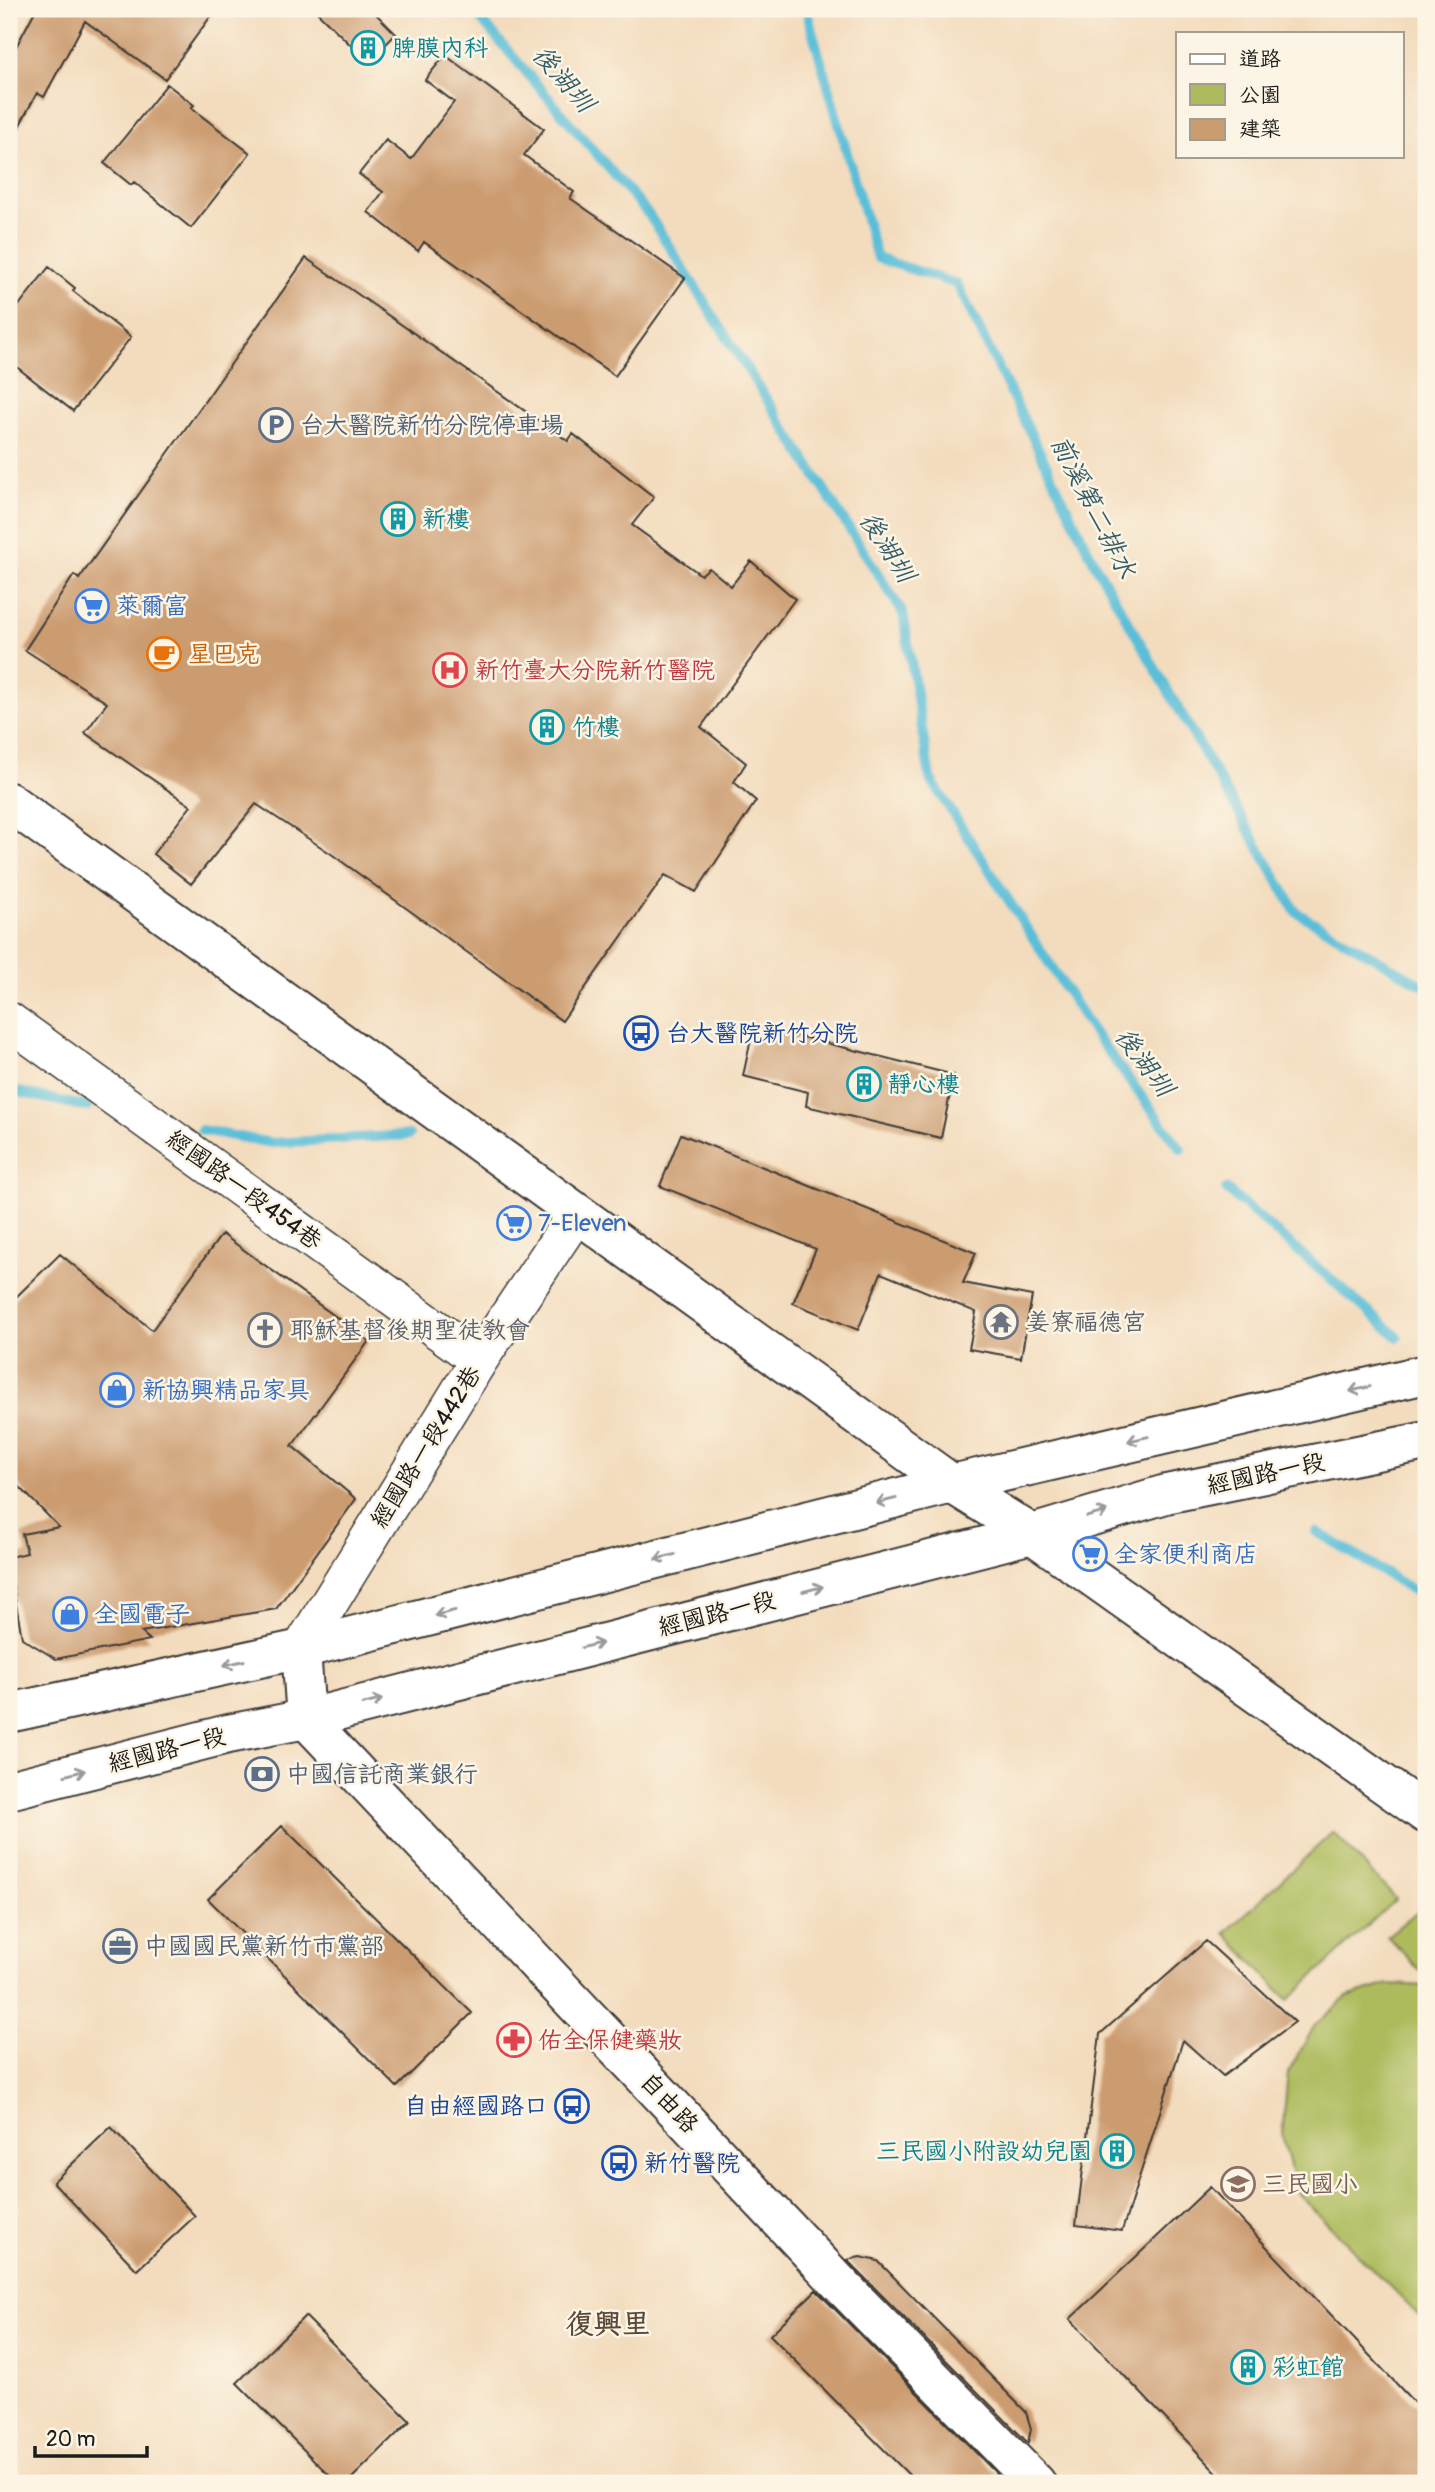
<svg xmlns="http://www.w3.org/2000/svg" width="1435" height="2492" viewBox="0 0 1435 2492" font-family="Pangolin,'LXGW WenKai TC',sans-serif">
<rect width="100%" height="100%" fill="#fcf5e5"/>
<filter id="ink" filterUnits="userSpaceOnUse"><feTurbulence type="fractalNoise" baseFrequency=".0143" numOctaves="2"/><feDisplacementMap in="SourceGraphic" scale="14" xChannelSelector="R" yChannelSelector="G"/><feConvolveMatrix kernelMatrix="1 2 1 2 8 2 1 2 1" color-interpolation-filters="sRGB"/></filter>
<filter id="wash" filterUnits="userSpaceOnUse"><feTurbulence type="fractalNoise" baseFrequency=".00686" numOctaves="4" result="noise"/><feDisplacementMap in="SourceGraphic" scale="28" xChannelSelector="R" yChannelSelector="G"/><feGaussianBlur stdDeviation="1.57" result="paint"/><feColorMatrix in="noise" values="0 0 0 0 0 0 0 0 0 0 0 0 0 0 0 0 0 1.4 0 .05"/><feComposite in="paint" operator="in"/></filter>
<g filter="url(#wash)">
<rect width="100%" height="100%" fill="#f3dcbd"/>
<path fill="#aebb5d" stroke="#656c3c" stroke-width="2" d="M 1333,1832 L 1396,1899 L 1288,2000 L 1225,1933 Z
M 1425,1905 L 1426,1906 L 1426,1977 L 1387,1936 Z
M 1388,1984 L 1426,1986 L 1426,2323 L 1297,2193 L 1282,2135 L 1288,2073 L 1315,2025 L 1347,1997 Z"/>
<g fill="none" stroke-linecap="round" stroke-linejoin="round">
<path stroke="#5abed8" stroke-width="10" d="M 472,9 L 649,215 L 903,613 L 930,778 L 1094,1033 L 1181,1149
M 806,9 L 877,258 L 957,284 L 1096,566 L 1296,912 L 1426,987
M 9,1090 L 87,1107
M 201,1130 L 272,1143 L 409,1135
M 1226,1189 L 1398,1337
M 1317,1532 L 1426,1598"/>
</g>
<g id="blocks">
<path fill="#cc9c71" d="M 36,9 L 216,9 L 165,79 L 85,21 L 44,97 L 37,93 L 9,145 L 9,60 Z
M 314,9 L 371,9 L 396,34 L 368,62 Z
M 445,55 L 544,129 L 524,155 L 574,192 L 570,198 L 685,278 L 615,376 L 424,242 L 418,251 L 368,212 L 383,192 L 359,174 L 386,140 L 411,159 L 454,102 L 425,80 Z
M 167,84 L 194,105 L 191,108 L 250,153 L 191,228 L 134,182 L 131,185 L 104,163 Z
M 306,258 L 568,441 L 573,434 L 654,497 L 632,525 L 701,575 L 709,568 L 731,586 L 751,561 L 795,599 L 701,727 L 746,763 L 734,782 L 756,801 L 696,892 L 665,875 L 562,1021 L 330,853 L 256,804 L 191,884 L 153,854 L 191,806 L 85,733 L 107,703 L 25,650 L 74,575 L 79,579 Z
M 49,267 L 75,288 L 73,291 L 131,337 L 73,411 L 9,361 L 9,318 Z
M 754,1025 L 954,1075 L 941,1138 L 806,1106 L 808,1092 L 743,1076 Z
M 681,1134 L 976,1253 L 963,1283 L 1032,1296 L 1021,1358 L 969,1349 L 976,1312 L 881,1273 L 858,1330 L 793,1303 L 816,1249 L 660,1186 Z
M 222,1234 L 369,1341 L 292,1446 L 356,1499 L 276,1609 L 141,1632 L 150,1640 L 56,1659 L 22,1638 L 9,1564 L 9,1557 L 27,1553 L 22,1534 L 59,1527 L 9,1476 L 9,1304 L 60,1254 L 152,1330 Z
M 282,1826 L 472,2013 L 397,2087 L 208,1899 Z
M 1206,1941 L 1295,2022 L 1223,2076 L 1183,2040 L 1122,2231 L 1076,2225 L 1100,2034 Z
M 111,2127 L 195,2216 L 137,2270 L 53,2182 Z
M 1210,2187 L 1426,2415 L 1426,2483 L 1227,2483 L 1070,2319 Z
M 860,2257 L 878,2261 L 1026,2412 L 1031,2429 L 1028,2443 L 847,2260 Z
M 816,2290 L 997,2474 L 987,2483 L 917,2483 L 770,2335 Z
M 305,2316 L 410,2421 L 347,2483 L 337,2483 L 237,2383 Z"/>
</g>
</g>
<g filter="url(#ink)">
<use href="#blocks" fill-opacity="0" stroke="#3c3934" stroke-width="2"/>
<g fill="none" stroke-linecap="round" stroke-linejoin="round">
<g stroke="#3c3934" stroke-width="40">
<path id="street" d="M 9,1021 L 479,1360
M 301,1649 L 479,1360 L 577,1213"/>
</g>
<g stroke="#3c3934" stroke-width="42">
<path id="secondary" d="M 9,802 L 952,1484 L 1032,1534 L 1426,1814
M 301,1649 L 306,1719 L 843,2287 L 1036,2483"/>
</g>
<g stroke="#3c3934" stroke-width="42">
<path id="primary" d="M 9,1713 L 301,1649 L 952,1484 L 1426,1374
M 9,1790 L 228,1734 L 306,1719 L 1032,1534 L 1166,1494 L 1426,1441"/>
</g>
<use href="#street" stroke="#fff" stroke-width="37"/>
<use href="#secondary" stroke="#fff" stroke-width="38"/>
<use href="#primary" stroke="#fff" stroke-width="38"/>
</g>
<defs><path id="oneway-shaft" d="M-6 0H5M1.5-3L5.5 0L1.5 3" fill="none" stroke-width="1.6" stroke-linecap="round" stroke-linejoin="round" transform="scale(1.75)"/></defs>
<g stroke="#999">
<use href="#oneway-shaft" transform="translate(1360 1389) rotate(167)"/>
<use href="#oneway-shaft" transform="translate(1138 1439) rotate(167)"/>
<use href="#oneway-shaft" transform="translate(886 1501) rotate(166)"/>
<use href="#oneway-shaft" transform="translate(1097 1514) rotate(-16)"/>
<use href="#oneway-shaft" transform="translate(665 1557) rotate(166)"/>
<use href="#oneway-shaft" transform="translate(813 1589) rotate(-14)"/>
<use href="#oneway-shaft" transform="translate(445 1613) rotate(166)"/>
<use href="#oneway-shaft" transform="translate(592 1645) rotate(-14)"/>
<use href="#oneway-shaft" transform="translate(234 1663) rotate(167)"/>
<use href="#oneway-shaft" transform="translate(372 1702) rotate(-14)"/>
<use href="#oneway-shaft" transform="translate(75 1773) rotate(-14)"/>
</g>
</g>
<defs>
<g id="building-ring" transform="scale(1.75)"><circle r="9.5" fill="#fcf5e5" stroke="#0f9aa8" stroke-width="1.5"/><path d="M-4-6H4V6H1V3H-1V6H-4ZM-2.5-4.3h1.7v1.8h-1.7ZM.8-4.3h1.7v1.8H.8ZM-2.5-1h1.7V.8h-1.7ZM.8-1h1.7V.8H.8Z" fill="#0f9aa8"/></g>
<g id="parking-ring" transform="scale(1.75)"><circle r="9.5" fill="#fcf5e5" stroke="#5c6f8a" stroke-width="1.5"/><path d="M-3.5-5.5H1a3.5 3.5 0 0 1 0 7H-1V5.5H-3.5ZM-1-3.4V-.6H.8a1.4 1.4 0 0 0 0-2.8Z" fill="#5c6f8a"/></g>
<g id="supermarket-ring" transform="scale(1.75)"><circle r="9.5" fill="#fcf5e5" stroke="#3f7fe0" stroke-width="1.5"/><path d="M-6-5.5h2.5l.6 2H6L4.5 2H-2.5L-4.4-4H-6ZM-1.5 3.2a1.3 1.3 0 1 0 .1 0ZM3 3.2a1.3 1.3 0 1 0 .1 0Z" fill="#3f7fe0"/></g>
<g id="cafe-ring" transform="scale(1.75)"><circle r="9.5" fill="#fcf5e5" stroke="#e8710a" stroke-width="1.5"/><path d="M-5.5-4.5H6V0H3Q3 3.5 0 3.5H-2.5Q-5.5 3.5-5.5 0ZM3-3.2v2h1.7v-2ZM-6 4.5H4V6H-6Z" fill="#e8710a"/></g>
<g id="hospital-ring" transform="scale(1.75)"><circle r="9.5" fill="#fcf5e5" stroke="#e0444e" stroke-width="1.5"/><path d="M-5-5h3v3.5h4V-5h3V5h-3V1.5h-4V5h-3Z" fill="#e0444e"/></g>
<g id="bus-ring" transform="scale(1.75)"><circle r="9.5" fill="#fcf5e5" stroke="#1a4fb4" stroke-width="1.5"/><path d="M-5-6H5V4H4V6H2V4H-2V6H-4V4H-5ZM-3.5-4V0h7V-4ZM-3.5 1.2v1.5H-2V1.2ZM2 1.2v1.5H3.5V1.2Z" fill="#1a4fb4"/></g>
<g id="temple-ring" transform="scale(1.75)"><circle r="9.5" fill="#fcf5e5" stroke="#6b7280" stroke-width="1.5"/><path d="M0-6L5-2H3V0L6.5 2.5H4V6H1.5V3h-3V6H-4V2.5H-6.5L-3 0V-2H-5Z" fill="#6b7280"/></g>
<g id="church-ring" transform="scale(1.75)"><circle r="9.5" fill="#fcf5e5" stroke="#6b7280" stroke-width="1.5"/><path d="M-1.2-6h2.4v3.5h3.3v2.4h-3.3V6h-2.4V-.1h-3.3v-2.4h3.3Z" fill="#6b7280"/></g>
<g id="shop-ring" transform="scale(1.75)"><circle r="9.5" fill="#fcf5e5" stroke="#3f7fe0" stroke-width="1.5"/><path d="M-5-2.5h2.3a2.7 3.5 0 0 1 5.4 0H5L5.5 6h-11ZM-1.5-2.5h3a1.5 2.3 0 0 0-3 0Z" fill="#3f7fe0"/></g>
<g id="bank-ring" transform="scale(1.75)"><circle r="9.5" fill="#fcf5e5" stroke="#5c6f8a" stroke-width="1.5"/><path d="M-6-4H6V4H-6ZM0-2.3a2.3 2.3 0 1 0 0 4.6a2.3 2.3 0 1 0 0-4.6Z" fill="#5c6f8a"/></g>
<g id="office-ring" transform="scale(1.75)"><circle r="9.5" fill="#fcf5e5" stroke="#5c6f8a" stroke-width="1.5"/><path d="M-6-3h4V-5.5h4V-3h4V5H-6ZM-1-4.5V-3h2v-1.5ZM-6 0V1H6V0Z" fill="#5c6f8a"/></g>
<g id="pharmacy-ring" transform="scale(1.75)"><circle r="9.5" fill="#fcf5e5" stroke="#e0444e" stroke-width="1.5"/><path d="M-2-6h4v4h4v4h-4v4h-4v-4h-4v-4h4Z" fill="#e0444e"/></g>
<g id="school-ring" transform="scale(1.75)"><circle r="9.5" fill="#fcf5e5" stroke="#8d6e63" stroke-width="1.5"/><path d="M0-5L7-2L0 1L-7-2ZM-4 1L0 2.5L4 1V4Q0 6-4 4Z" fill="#8d6e63"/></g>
</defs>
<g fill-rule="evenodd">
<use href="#building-ring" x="368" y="48"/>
<use href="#parking-ring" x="276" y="425"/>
<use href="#building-ring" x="398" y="519"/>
<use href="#supermarket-ring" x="92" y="606"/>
<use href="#cafe-ring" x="164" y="654"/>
<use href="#hospital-ring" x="450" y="670"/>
<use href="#building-ring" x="547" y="727"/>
<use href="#bus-ring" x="641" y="1033"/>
<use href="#building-ring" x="864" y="1084"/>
<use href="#supermarket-ring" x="514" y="1223"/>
<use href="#temple-ring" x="1001" y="1322"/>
<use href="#church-ring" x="265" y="1330"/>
<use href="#shop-ring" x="117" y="1390"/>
<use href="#supermarket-ring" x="1090" y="1554"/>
<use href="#shop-ring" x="70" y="1614"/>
<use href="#bank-ring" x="262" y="1774"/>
<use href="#office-ring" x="120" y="1946"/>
<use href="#pharmacy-ring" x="514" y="2040"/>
<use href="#bus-ring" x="572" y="2106"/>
<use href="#building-ring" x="1117" y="2151"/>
<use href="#bus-ring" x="619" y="2163"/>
<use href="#school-ring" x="1238" y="2184"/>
<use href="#building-ring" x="1248" y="2367"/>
</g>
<g text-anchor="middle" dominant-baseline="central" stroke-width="5" stroke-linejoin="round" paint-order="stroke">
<g font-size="24" fill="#0d838f" stroke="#fcf5e5" text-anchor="start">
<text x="392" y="48">脾膜内科</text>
<text x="422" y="519">新樓</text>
<text x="572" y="727">竹樓</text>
<text x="888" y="1084">靜心樓</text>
<text x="1092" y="2151" text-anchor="end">三民國小附設幼兒園</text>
<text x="1272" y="2367">彩虹館</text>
</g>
<g font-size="24" fill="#4e5e75" stroke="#fcf5e5" text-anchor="start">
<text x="300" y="425">台大醫院新竹分院停車場</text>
<text x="286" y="1774">中國信託商業銀行</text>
<text x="144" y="1946">中國國民黨新竹市黨部</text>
</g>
<g font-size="24" fill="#366cbe" stroke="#fcf5e5" text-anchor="start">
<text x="116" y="606">萊爾富</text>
<text x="538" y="1223">7-Eleven</text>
<text x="142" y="1390">新協興精品家具</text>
<text x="1114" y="1554">全家便利商店</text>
<text x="94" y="1614">全國電子</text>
</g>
<g font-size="24" fill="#c56008" stroke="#fcf5e5" text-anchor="start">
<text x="188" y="654">星巴克</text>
</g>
<g font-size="24" fill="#be3a42" stroke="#fcf5e5" text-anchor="start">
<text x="475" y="670">新竹臺大分院新竹醫院</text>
<text x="538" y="2040">佑全保健藥妝</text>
</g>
<g font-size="24" fill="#164399" stroke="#fcf5e5" text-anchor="start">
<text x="666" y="1033">台大醫院新竹分院</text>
<text x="548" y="2106" text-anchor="end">自由經國路口</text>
<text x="644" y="2163">新竹醫院</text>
</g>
<g font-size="24" fill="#1c1c1c" stroke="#fcf5e5">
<text transform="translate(244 1190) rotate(36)">經國路一段454巷</text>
<text transform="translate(426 1447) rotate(-58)">經國路一段442巷</text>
<text transform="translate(1266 1474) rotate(-12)">經國路一段</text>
<text transform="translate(717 1614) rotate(-14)">經國路一段</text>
<text transform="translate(167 1750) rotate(-14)">經國路一段</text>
<text transform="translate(669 2103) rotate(47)">自由路</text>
</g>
<g font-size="24" fill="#5b616d" stroke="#fcf5e5" text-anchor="start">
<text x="1026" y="1322">姜寮福德宮</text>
<text x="290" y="1330">耶穌基督後期聖徒教會</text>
</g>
<g font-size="24" fill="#785e54" stroke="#fcf5e5" text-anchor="start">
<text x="1262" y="2184">三民國小</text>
</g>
<g font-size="26" font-style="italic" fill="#355d67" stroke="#fcf5e5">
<text transform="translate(563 79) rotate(49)">後湖圳</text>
<text transform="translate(1093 507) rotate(63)">前溪第二排水</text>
<text transform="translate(887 547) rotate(57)">後湖圳</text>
<text transform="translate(1144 1062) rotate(53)">後湖圳</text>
</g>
<g font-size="28" font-weight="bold" fill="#5a493a" stroke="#fcf5e5">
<text x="608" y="2324">復興里</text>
</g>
</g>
<rect width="1435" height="2492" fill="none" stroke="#fcf5e5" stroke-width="35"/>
<rect x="1176" y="32" width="228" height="126" fill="#fcf5e5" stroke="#a29e95" stroke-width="2"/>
<rect x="1190" y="54" width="35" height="10" fill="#ffffff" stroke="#a29e95" stroke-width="2"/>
<text x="1239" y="66" font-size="21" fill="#1c1c1c">道路</text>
<rect x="1190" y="84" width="35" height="21" fill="#aebb5d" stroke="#a29e95" stroke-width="2"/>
<text x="1239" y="102" font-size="21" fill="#1c1c1c">公園</text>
<rect x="1190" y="119" width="35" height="21" fill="#cc9c71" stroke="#a29e95" stroke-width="2"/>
<text x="1239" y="136" font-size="21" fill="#1c1c1c">建築</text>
<path d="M35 2446v10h112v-10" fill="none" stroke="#1c1c1c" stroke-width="3.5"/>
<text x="46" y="2446" font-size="21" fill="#1c1c1c" stroke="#fcf5e5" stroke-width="5" paint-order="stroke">20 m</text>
</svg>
